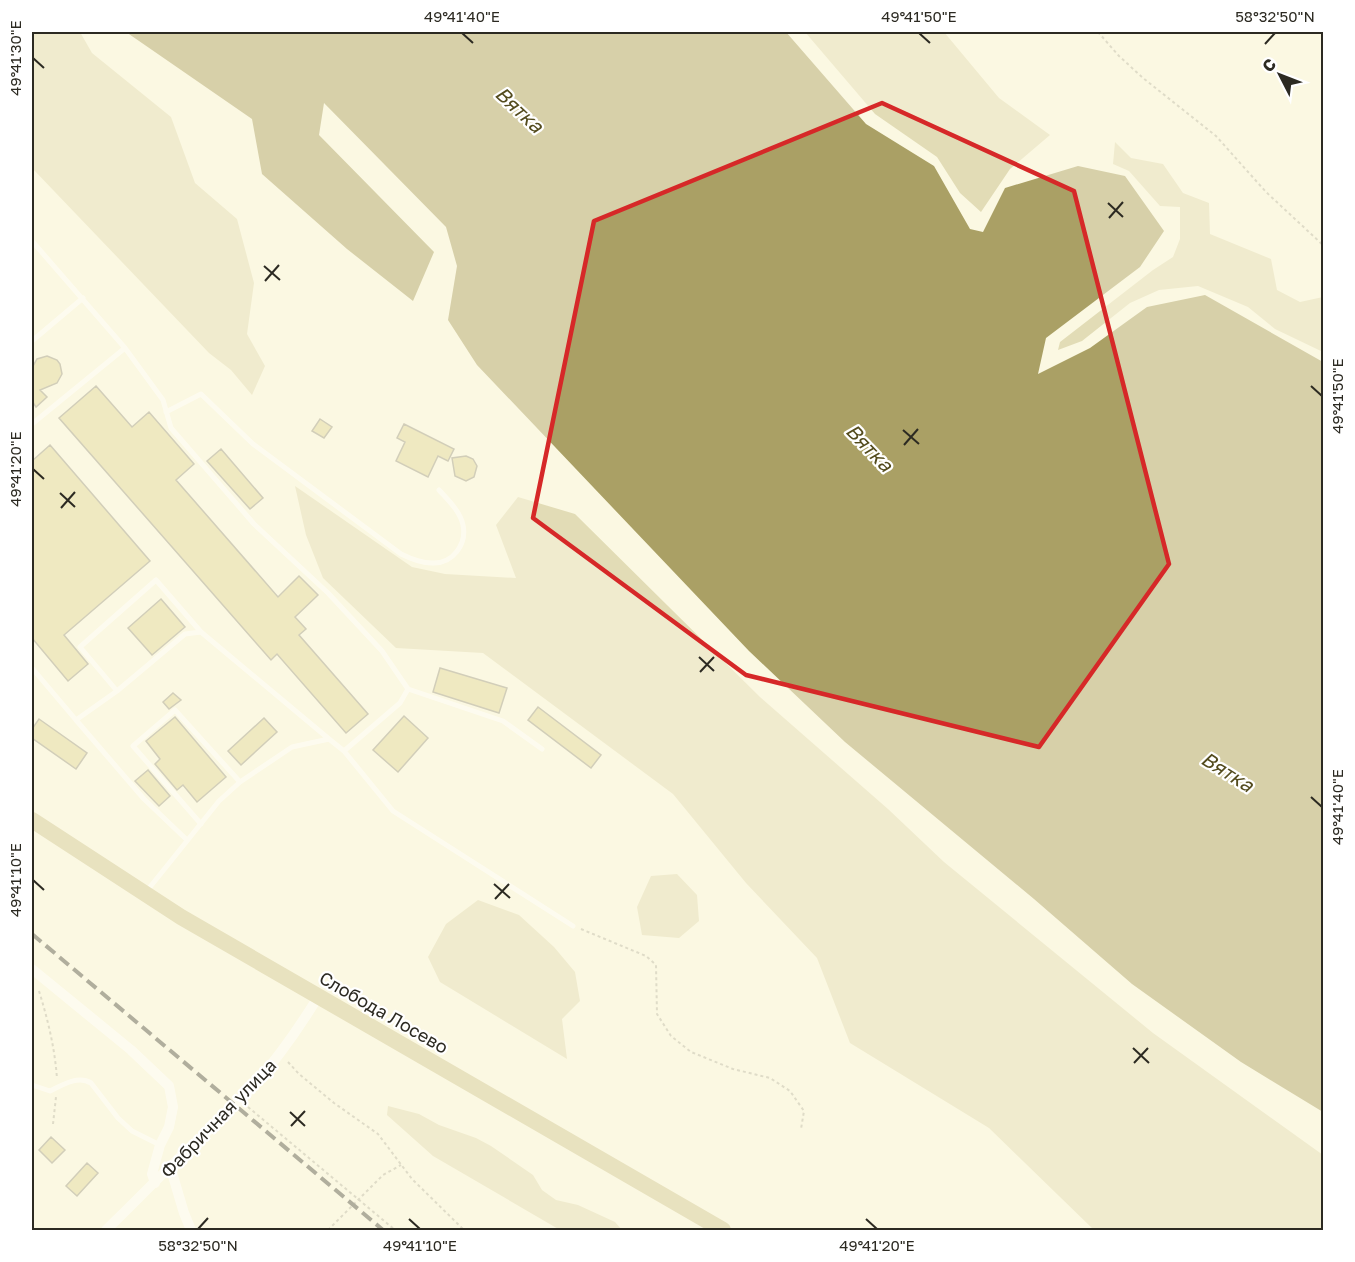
<svg xmlns="http://www.w3.org/2000/svg" width="1355" height="1262" viewBox="0 0 1355 1262" font-family="'Golos Text',sans-serif">
<rect width="100%" height="100%" fill="#fbf8e2"/>
<path fill="#e2dcb6" d="M 32,32 L 80,32 L 92,53 L 171,117 L 195,183 L 237,219 L 254,283 L 247,334 L 265,366 L 252,395 L 231,370 L 209,353 L 32,168 Z
M 805,32 L 944,32 L 999,98 L 1050,135 L 1010,169 L 981,212 L 960,193 L 937,157 L 875,114 Z
M 1115,142 L 1131,158 L 1163,164 L 1183,193 L 1209,203 L 1210,234 L 1271,259 L 1277,290 L 1300,302 L 1323,297 L 1323,352 L 1275,329 L 1248,307 L 1198,286 L 1159,290 L 1130,303 L 1082,341 L 1058,350 L 1060,342 L 1153,270 L 1173,257 L 1180,239 L 1180,207 L 1160,206 L 1129,171 L 1113,164 Z
M 295,486 L 412,567 L 445,574 L 516,578 L 496,525 L 518,497 L 575,514 L 760,697 L 888,809 L 944,862 L 1153,1033 L 1323,1155 L 1323,1230 L 1094,1230 L 989,1128 L 850,1043 L 817,958 L 746,883 L 673,794 L 483,653 L 396,648 L 323,578 L 306,535 Z
M 677,874 L 697,895 L 699,921 L 679,938 L 642,935 L 637,907 L 651,876 Z
M 478,900 L 519,915 L 554,947 L 575,972 L 580,1001 L 562,1019 L 567,1059 L 440,982 L 428,957 L 446,924 Z
M 388,1106 L 419,1114 L 439,1125 L 476,1138 L 491,1146 L 533,1175 L 542,1190 L 556,1200 L 578,1205 L 615,1222 L 622,1230 L 560,1230 L 433,1156 L 387,1115 Z"/>
<path fill="#aaa065" d="M 126,32 L 786,32 L 866,124 L 934,166 L 970,229 L 983,232 L 1005,188 L 1078,166 L 1125,176 L 1164,231 L 1140,267 L 1046,338 L 1038,374 L 1090,348 L 1147,307 L 1205,295 L 1323,362 L 1323,1112 L 1241,1062 L 1132,984 L 1034,899 L 845,742 L 749,651 L 477,365 L 448,320 L 457,266 L 446,227 L 324,103 L 319,135 L 434,252 L 413,301 L 347,249 L 262,174 L 252,119 Z"/>
<path fill="#e1d79a" stroke="#9f9c88" stroke-width="1.5" d="M 47,356 L 57,360 L 60,364 L 62,374 L 57,383 L 40,390 L 47,397 L 36,407 L 32,401 L 32,368 L 37,359 Z
M 96,386 L 132,427 L 149,412 L 194,464 L 176,480 L 278,597 L 299,576 L 318,595 L 295,617 L 306,629 L 299,635 L 368,714 L 346,733 L 277,654 L 271,660 L 59,418 Z
M 320,419 L 332,427 L 324,438 L 312,431 Z
M 404,424 L 454,449 L 448,461 L 438,456 L 428,477 L 396,461 L 405,442 L 397,438 Z
M 50,445 L 150,561 L 64,635 L 88,664 L 68,681 L 32,638 L 32,461 Z
M 221,449 L 263,498 L 250,509 L 207,461 Z
M 466,456 L 473,459 L 477,466 L 474,477 L 466,481 L 455,476 L 452,458 Z
M 161,599 L 185,627 L 152,655 L 128,628 Z
M 440,668 L 507,688 L 499,713 L 433,692 Z
M 173,693 L 181,700 L 169,709 L 163,702 Z
M 538,707 L 601,755 L 591,768 L 528,720 Z
M 404,716 L 428,738 L 398,772 L 373,750 Z
M 175,717 L 226,777 L 197,802 L 183,785 L 177,790 L 155,764 L 160,759 L 146,741 Z
M 264,718 L 277,732 L 241,765 L 228,751 Z
M 39,719 L 87,753 L 76,769 L 32,738 L 32,729 Z
M 148,770 L 170,796 L 159,806 L 135,781 Z
M 51,1137 L 65,1150 L 52,1163 L 39,1150 Z
M 87,1163 L 98,1173 L 77,1196 L 66,1186 Z"/>
<g fill="none" stroke-linecap="round" stroke-linejoin="round">
<path stroke="#bdbaa8" stroke-width="2" stroke-dasharray="3 3" stroke-linecap="butt" d="M 1098,32 L 1119,56 L 1143,78 L 1216,136 L 1266,192 L 1324,246
M 581,929 L 646,956 L 656,965 L 657,1014 L 671,1036 L 691,1052 L 733,1069 L 770,1078 L 790,1091 L 804,1111 L 801,1129
M 39,991 C 48,1020 55,1049 57,1079
M 288,1062 L 299,1074 L 334,1103 L 378,1134 L 412,1179 L 464,1230
M 248,1107 L 395,1230
M 53,1124 L 56,1097
M 328,1230 L 383,1175 L 401,1165"/>
<path stroke="#fff" stroke-width="5" d="M 32,241 L 125,348 L 163,400 L 171,428 L 254,524 L 328,593 L 382,651 L 408,689 L 400,703 L 344,751 L 329,739 L 292,747 L 240,782 L 219,801 L 146,892
M 32,341 L 83,298
M 166,412 L 201,394 L 253,444 L 401,554 C 411,559 421,563 432,563 C 453,564 467,544 463,525 C 460,511 448,500 439,490
M 32,424 L 125,348
M 32,668 L 76,720 L 117,691 L 185,634 L 201,632 L 329,739
M 408,689 L 503,721 L 542,749
M 117,691 L 80,647 L 156,580 L 201,632
M 76,720 L 144,799 L 187,840
M 344,751 L 393,811 L 573,926
M 201,824 L 133,746 L 175,710 L 240,782
M 32,1085 L 50,1091 C 62,1085 78,1075 91,1083 L 118,1118 L 132,1131 L 160,1145"/>
<path stroke="#fff" stroke-width="10" d="M 32,969 L 131,1050 L 169,1086 L 173,1107 L 169,1127 L 160,1145 L 152,1174 L 155,1183
M 170,1166 L 184,1213 L 191,1230
M 106,1230 C 128,1209 149,1187 171,1166 C 191,1145 214,1127 234,1106 C 267,1074 294,1036 318,997"/>
<path stroke="#d0c795" stroke-width="16" d="M 32,820 L 181,917 L 723,1230"/>
<path stroke="#565449" stroke-width="4" stroke-dasharray="12 6" stroke-linecap="butt" d="M 32,934 L 383,1230"/>
</g>
<path d="M0 0H1355V1262H0ZM 882,103 L 1074,191 L 1169,564 L 1039,747 L 746,675 L 533,518 L 594,221 Z" fill="#fbf8e2" fill-opacity=".55" fill-rule="evenodd"/>
<path fill="none" stroke="#d62828" stroke-width="4.5" stroke-linejoin="round" d="M 882,103 L 1074,191 L 1169,564 L 1039,747 L 746,675 L 533,518 L 594,221 Z"/>
<path fill="none" stroke="#2c2a22" stroke-width="2" d="M 462,33 L 473,43M 919,33 L 930,43M 1265,44 L 1275,33M 33,58 L 44,68M 1108,203 L 1123,217M 1109,218 L 1123,202M 264,266 L 280,280M 265,281 L 279,265M 1311,386 L 1322,396M 903,430 L 919,444M 904,445 L 918,429M 33,469 L 44,479M 60,493 L 75,507M 61,508 L 75,492M 699,657 L 714,671M 700,672 L 714,657M 1311,797 L 1322,807M 33,880 L 44,890M 494,884 L 510,898M 495,899 L 509,884M 1133,1048 L 1149,1063M 1134,1063 L 1148,1048M 290,1112 L 305,1126M 291,1126 L 305,1111M 409,1219 L 420,1229M 866,1219 L 877,1229M 198,1229 L 208,1218"/>
<g text-anchor="middle" dominant-baseline="central" stroke-width="4.5" stroke-linejoin="round" paint-order="stroke">
<g font-size="18" fill="#2c2a22" stroke="#fff">
<text transform="translate(384 1012) rotate(30)">Слобода Лосево</text>
<text transform="translate(218 1118) rotate(-46)">Фабричная улица</text>
</g>
<g font-size="20" font-style="italic" fill="#534b1d" stroke="#fff">
<text transform="translate(520 109) rotate(43)">Вятка</text>
<text transform="translate(870 447) rotate(46)">Вятка</text>
<text transform="translate(1228 771) rotate(32)">Вятка</text>
</g>
</g>
<rect width="1355" height="1262" fill="none" stroke="#ffffff" stroke-width="66"/>
<g transform="translate(1280 75) rotate(312)" stroke="#ffffff" stroke-width="4.5" paint-order="stroke">
<path d="M0-4.5L10 22L0 15L-10 22Z" fill="#2c2a22"/>
<text y="-9" font-size="16" font-weight="bold" text-anchor="middle" fill="#2c2a22">С</text>
</g>
<rect x="33" y="33" width="1289" height="1196" fill="none" stroke="#2c2a22" stroke-width="2"/>
<g font-size="15" text-anchor="middle" fill="#2c2a22">
<text x="462" y="22">49°41'40"E</text>
<text x="919" y="22">49°41'50"E</text>
<text x="1275" y="22">58°32'50"N</text>
<text transform="translate(16 58) rotate(-90)" y="5">49°41'30"E</text>
<text transform="translate(1338 396) rotate(-90)" y="5">49°41'50"E</text>
<text transform="translate(16 469) rotate(-90)" y="5">49°41'20"E</text>
<text transform="translate(1338 807) rotate(-90)" y="5">49°41'40"E</text>
<text transform="translate(16 880) rotate(-90)" y="5">49°41'10"E</text>
<text x="198" y="1251">58°32'50"N</text>
<text x="420" y="1251">49°41'10"E</text>
<text x="877" y="1251">49°41'20"E</text>
</g>
</svg>
